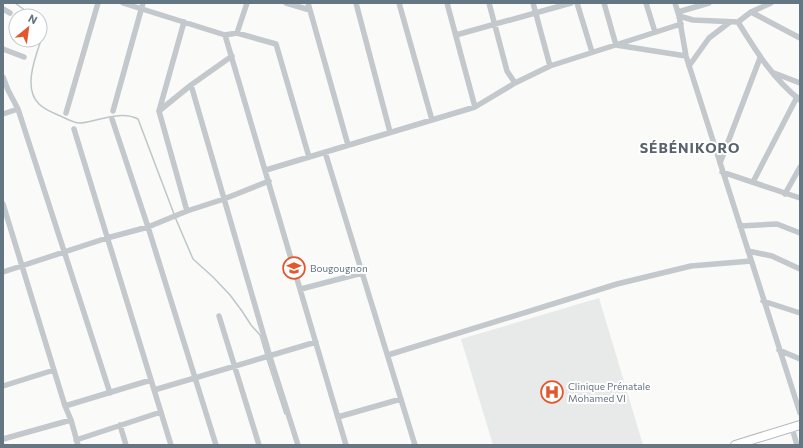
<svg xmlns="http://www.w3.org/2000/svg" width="803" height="448" viewBox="0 0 803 448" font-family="Commissioner,sans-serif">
<rect width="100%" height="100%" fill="#fafaf8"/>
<path fill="#e8e9e9" d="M 599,298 L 643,445 L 493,445 L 461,339 Z"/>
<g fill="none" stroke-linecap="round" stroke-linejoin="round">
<path stroke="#bbc7cb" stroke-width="1.5" d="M 15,3 L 33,16
M 40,23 L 44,31 C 38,51 21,87 39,104 C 44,109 51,112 58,115 C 64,117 74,124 81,123 C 98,121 121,110 138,119 L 174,214
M 175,217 L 193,259 L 213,277 L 230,295 L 242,311 L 251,325 L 260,335 L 266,355
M 267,359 L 285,414"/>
<g stroke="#b4b9bd" stroke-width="10">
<path id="highway" d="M 735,445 L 800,425"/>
</g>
<path stroke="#c3c8cc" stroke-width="5.5" d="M 123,3 L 225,35 L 237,33 L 276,44 L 309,157
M 286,3 L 310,10
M 308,3 L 348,145
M 356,3 L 390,132
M 399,3 L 432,120
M 447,3 L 475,107
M 489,3 L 507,71 L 515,83
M 533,3 L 550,66
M 577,3 L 592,52
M 604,3 L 616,45 L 686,56
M 646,3 L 655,32
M 675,3 L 679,16 L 686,56 L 800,413
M 3,9 L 10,13
M 678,12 L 709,3
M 751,12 L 800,38
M 679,16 L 693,20 L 738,22 C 756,51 773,79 800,100
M 184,22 L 159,111 L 187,211
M 738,22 L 751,12 L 771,3
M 237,33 L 247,3
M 225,35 L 346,445
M 456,35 L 571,3
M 3,49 L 24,57
M 689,66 L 709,38 L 730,22
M 774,73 L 800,83
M 3,77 L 8,90 L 18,109 L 110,393
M 191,85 L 270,357 L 298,445
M 113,111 L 143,3
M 159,111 L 191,85 L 232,56
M 66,113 L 98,3
M 3,114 L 18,109
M 112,119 L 148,227 L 216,445
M 74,129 L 171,445
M 325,152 L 415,445
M 720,163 L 760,58
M 266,170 L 475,107 L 515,83 L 550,66 L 681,24
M 722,172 L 800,198
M 753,182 L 797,97
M 785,194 L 800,167
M 3,204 L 65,406 L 71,420 L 78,445
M 740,226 L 777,224 L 800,233
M 748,251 L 772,256 L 800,269
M 3,272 L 107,238 L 148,227 L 187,211 L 224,199 L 269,181
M 301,289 L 362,273
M 763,301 L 800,313
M 219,316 L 259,445
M 779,350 L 800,359
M 388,355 L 617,284 L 691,266 L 751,261
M 3,386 L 54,370
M 154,390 L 316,342
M 65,406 L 151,380
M 338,417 L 401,399
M 120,425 L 126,445
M 792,428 L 797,445
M 3,439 L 71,420
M 76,440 L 161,412"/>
<use href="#highway" stroke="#fff" stroke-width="8"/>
</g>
<defs>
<g id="school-ring" transform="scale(1.15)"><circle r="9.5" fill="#fff" stroke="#e4572e" stroke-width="1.5"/><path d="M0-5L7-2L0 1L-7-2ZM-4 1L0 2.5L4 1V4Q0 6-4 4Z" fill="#e4572e"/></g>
<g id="hospital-ring" transform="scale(1.15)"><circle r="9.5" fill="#fff" stroke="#e4572e" stroke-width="1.5"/><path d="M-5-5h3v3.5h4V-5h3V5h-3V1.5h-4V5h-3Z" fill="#e4572e"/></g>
</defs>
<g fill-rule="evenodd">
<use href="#school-ring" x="294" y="268"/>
<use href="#hospital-ring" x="552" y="392"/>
</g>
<g text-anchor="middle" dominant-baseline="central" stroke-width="4" stroke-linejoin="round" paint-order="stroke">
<g font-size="10" fill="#657683" stroke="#fff" text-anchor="start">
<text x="310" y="268">Bougougnon</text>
<text x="568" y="386">Clinique Prénatale<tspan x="568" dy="12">Mohamed VI</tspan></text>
</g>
<g font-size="14" font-weight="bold" letter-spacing="1" fill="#57646e" stroke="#fff">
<text x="690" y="147">SÉBÉNIKORO</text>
</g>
</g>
<rect width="803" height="448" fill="none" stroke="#657683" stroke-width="8"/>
<g transform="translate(28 28) rotate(29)"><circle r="19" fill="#ffffff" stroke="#c1c8cd"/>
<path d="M0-3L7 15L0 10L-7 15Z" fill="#e4572e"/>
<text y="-6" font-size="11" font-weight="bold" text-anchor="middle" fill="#657683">N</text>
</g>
</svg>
